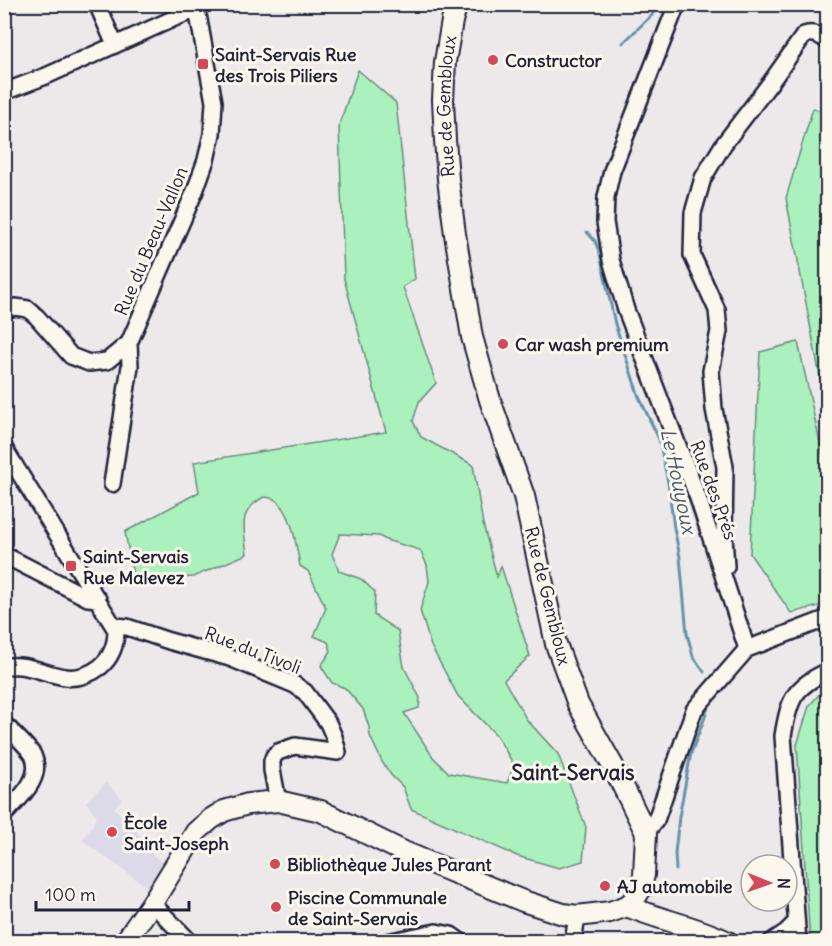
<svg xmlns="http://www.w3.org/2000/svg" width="832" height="946" viewBox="0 0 832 946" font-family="Delius,sans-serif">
<rect width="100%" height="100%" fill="#ede9eb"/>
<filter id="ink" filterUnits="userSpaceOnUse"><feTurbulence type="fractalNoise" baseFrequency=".0167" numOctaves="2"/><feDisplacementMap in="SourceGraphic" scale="12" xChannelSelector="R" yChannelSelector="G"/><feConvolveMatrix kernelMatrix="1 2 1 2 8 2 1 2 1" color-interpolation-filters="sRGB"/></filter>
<g filter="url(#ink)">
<path fill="#dcd9e9" d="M 106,782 L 122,799 L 114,808 L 143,839 L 145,838 L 157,847 L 152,855 L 164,863 L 147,887 L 82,840 L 92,826 L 97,816 L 86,802 Z"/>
<path fill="#abf1bd" stroke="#668a7c" stroke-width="1.5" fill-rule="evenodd" d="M 358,70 L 396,103 L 415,279 L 403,287 L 436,383 L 419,402 L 413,421 L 421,437 L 473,465 L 483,524 L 497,577 L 501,566 L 530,656 L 504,680 L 527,720 L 558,754 L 586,827 L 583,861 L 559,868 L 517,856 L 411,809 L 403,787 L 391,775 L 382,762 L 370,736 L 369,727 L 363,709 L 345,688 L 332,683 L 321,666 L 331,651 L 328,642 L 314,636 L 326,608 L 308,571 L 300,566 C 296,546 293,510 274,499 C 271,498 267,497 264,497 C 237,511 244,528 247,554 L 193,577 L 134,581 L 125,532 L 199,492 L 194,462 L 386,432 L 344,279 L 339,125 ZM 340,534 L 379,536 L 386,540 L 420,550 L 427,565 L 429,582 L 420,610 L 431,646 L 458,696 L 497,736 L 514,765 L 507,783 L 449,773 L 433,757 L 404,713 L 419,708 L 420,698 L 404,667 L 398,631 L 374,615 L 375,592 L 361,579 L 339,571 L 332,554 Z
M 813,108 L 827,113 L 828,117 L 827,414 L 786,198 Z
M 798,342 L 827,475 L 828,604 L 791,613 L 750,554 L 760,352 Z
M 827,685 L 827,941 L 810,941 L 797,745 L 809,706 Z"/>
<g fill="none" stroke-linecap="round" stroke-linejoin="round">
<path stroke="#6693aa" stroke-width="3" d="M 623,43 L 652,15 L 659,4
M 587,232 L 595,241 L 600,254 L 615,324 L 639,397 L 659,439 L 668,482 L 674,528 L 680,557 L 687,634 L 693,656 L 704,672
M 676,870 L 675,853 L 679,817 L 691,753 L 705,717 L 709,703"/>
<g stroke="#22223b" stroke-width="20">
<path id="minor" d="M 97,4 L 115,45
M 677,4 L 612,171 L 606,197 L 605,222 L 611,260 L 626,310 L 698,498 L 747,649
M 4,92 L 46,76 L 177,17 L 197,9
M 4,310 L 15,307 L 28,309 L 37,317 L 71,356 L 89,363 L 107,361 L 129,343 L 195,191 L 206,160 L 212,134 L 214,102 L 197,9 L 203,4
M 4,448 L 116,630 C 116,645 112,657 100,667 C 64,694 39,659 4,667
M 112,484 L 130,366 L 129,343
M 4,555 L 88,598 L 98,599
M 726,567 L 724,536 L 725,467 L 714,409 L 711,371 L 719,331 L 717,310 L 692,255 L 693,213 L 703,178 L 723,145 L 771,82 L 804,35 C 812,32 821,35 828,42
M 115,626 L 127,627 L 169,641 L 230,658 L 295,685 L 305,692 L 328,723 L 334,737 L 338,752 L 295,746 L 278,752 L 274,756 L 272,761 L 272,770 L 278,801
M 4,724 C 12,732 28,747 33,755 C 44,779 18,799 4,815
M 646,833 L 656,820 L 694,710 L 747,649 L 828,618
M 152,903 L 190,942
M 387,942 L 436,932 L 451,935 L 461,942
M 573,942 L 577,916
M 771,942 L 786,932 L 796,922
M 798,942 L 783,736 C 789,700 793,687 828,671"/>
</g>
<g stroke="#22223b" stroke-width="24">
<g id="major">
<path d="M 627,906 C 660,920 695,926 728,942"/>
<path id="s1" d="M 125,942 L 152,903 L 196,832 L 211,819 L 224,811 L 248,804 L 278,801 L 321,811 L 404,852 L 523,901 L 563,914 L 577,916 L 610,912 L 627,906 L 634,900 L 640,890 L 644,875 L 646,833 L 614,768 L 578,704 L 556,644 L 524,496 L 490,400 L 472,337 L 455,234 L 448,179 L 445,140 L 443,100 L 445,62 L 452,21 L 457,4"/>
</g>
</g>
<use href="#minor" stroke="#fbf7ec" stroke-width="15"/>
<use href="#major" stroke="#fbf7ec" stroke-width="20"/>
</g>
</g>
<g fill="#d1495b" stroke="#fbf7ec" stroke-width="2">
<circle cx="493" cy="60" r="6"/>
<rect x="197" y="58" width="12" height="12" rx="3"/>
<circle cx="503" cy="344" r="6"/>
<rect x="65" y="560" width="12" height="12" rx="3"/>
<circle cx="112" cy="832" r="6"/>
<circle cx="275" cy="864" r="6"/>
<circle cx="605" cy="886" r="6"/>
<circle cx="276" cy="907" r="6"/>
</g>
<g text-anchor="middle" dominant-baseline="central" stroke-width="6" stroke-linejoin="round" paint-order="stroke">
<g font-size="18" font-weight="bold" fill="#22223b" stroke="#fbf7ec" text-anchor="start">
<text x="215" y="54">Saint-Servais Rue<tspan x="215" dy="21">des Trois Piliers</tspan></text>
<text x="505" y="60">Constructor</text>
<text x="515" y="344">Car wash premium</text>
<text x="83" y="556">Saint-Servais<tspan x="83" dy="21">Rue Malevez</tspan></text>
<text x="124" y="822">Ècole<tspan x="124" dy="21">Saint-Joseph</tspan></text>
<text x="287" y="864">Bibliothèque Jules Parant</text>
<text x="617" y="886">AJ automobile</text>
<text x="288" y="897">Piscine Communale<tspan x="288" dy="21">de Saint-Servais</tspan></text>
</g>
<g font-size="18" fill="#22223b" stroke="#fbf7ec">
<text stroke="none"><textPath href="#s1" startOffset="1434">Rue de Gembloux</textPath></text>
<text transform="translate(151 241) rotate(-67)">Rue du Beau-Vallon</text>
<text transform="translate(714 490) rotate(70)">Rue des Prés</text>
<text transform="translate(548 596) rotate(76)">Rue de Gembloux</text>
<text transform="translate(253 650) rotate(21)">Rue du Tivoli</text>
</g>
<g font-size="20" font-style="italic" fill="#445a72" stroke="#fbf7ec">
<text transform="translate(679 481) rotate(78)">Le Houyoux</text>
</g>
<g font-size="21" font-weight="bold" fill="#22223b" stroke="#fbf7ec">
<text x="573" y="772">Saint-Servais</text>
</g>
</g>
<rect width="832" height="946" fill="none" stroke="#fbf7ec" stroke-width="24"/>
<rect x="12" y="12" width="808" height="922" fill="none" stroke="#22223b" stroke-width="2" filter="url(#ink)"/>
<g transform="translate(769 883) rotate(91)"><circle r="28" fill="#fbf7ec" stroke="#a4a2a5" stroke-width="1.5"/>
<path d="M0-4.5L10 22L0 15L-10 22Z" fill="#d1495b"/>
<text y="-9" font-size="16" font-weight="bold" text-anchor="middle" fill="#22223b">N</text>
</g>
<path d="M36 901v9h153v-9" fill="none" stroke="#22223b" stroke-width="3"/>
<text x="45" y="901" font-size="18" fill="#22223b" stroke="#fbf7ec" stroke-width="4.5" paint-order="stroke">100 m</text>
</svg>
